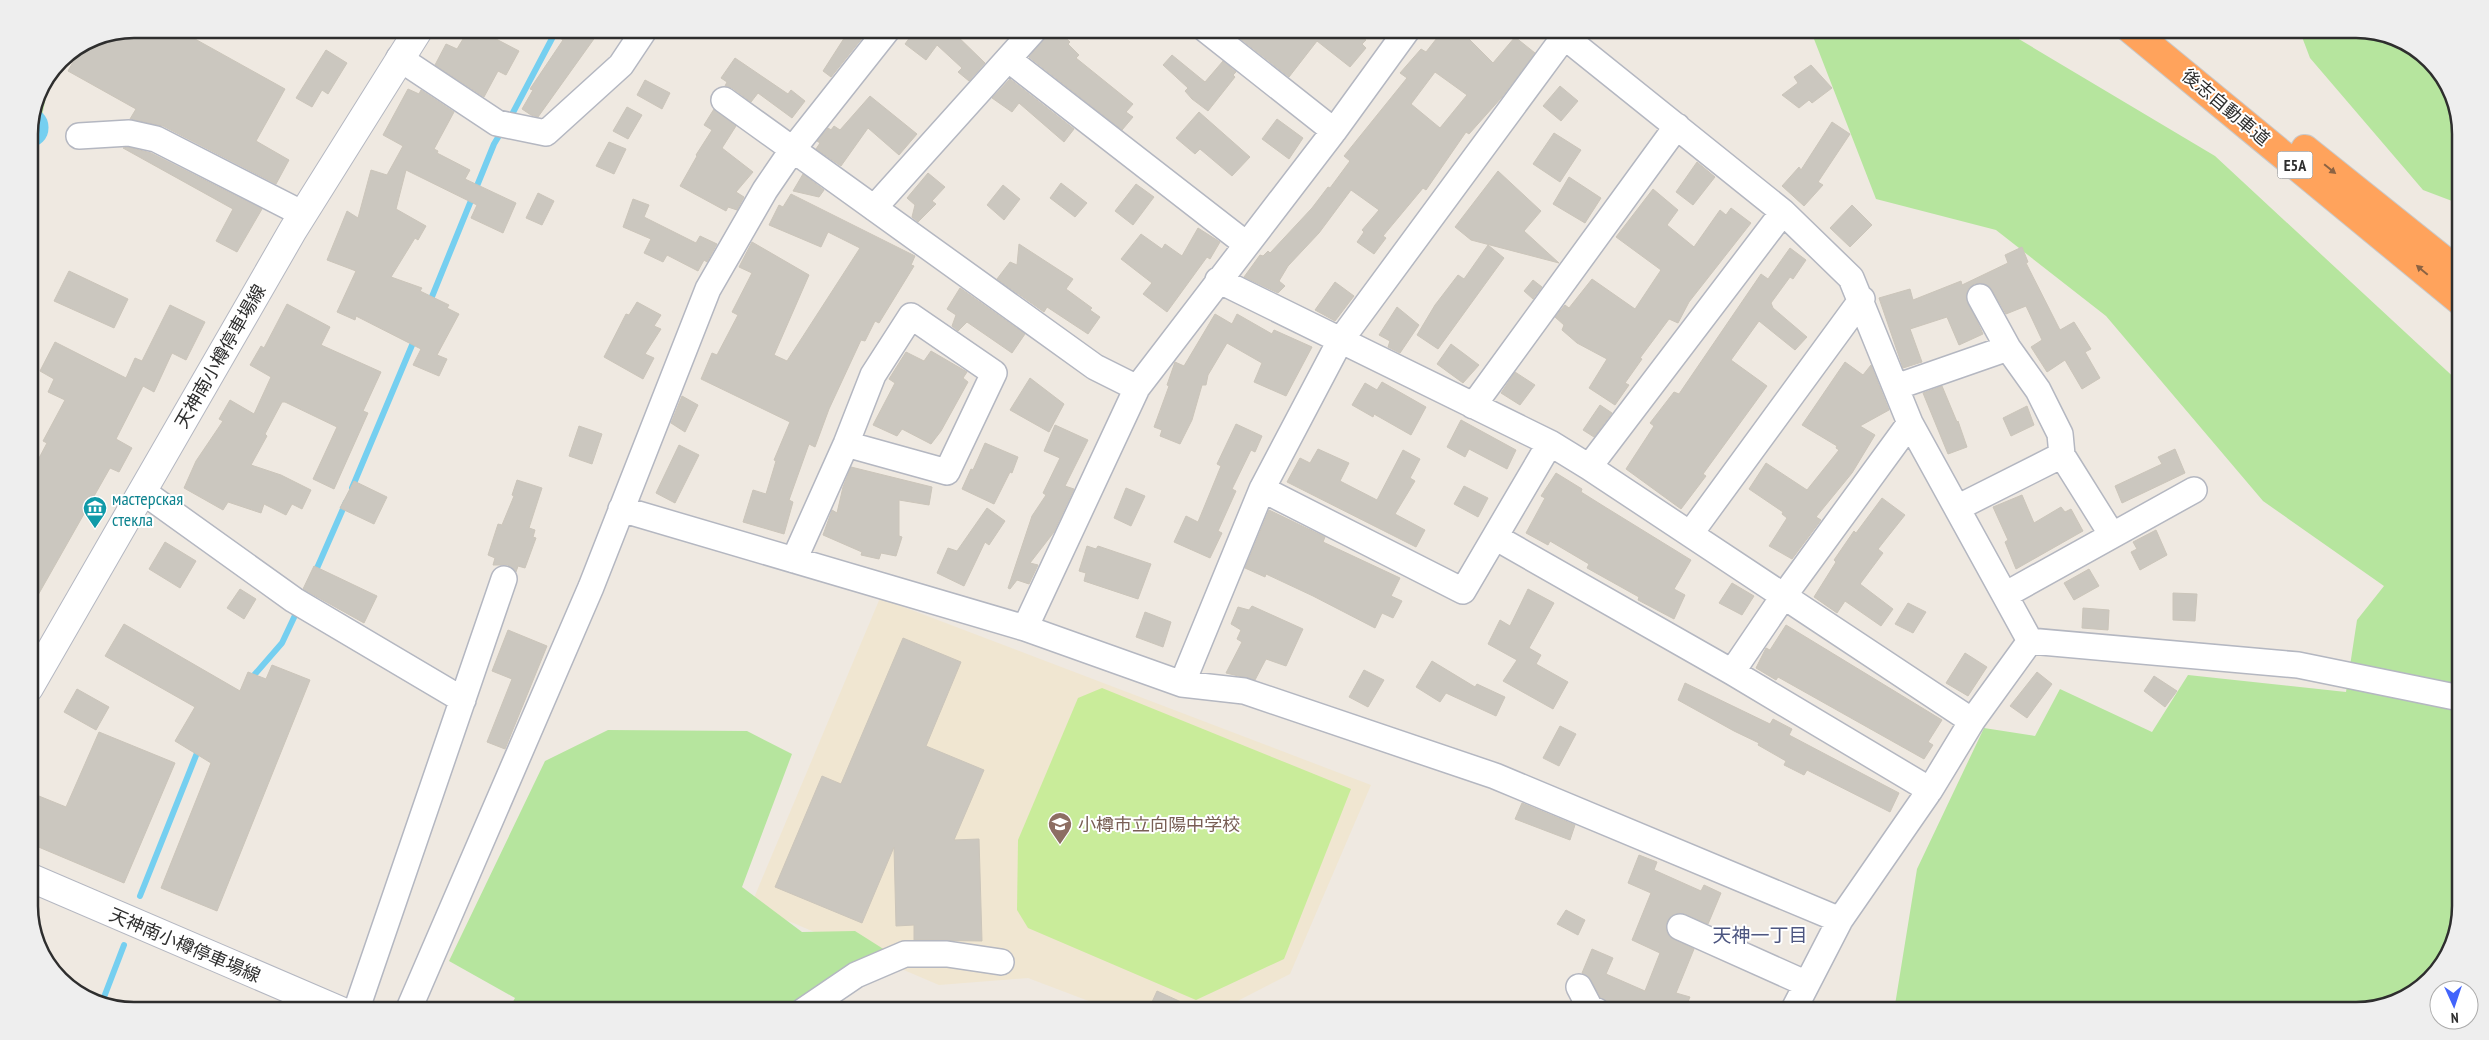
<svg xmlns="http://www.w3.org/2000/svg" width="2489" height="1040" viewBox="0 0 2489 1040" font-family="'PT Sans Narrow','Noto Sans JP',sans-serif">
<rect width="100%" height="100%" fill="#efe9e1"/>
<path fill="#f0e6d1" d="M 880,598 L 1371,785 L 1290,974 L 1218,1011 L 1115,1011 L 1028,978 L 939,985 L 751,905 Z"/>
<path fill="#b6e59e" d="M 1803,29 L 2002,29 L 2215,156 L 2460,383 L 2460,906 L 2452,946 L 2414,993 L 2355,1011 L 1894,1011 L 1917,869 L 1984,728 L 2035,736 L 2060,689 L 2152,732 L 2188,675 L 2346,692 L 2357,620 L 2384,586 L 2263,501 L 2106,316 L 1996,230 L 1876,199 L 1814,39 Z
M 2299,29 L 2355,29 L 2395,37 L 2442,75 L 2460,127 L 2460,204 L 2423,190 L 2310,58 Z
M 51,73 L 29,179 L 29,127 L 37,93 Z
M 608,730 L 747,731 L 792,754 L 742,887 L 802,932 L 855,931 L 885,950 L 776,1011 L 508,1011 L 515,998 L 449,961 L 545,761 Z"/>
<path fill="#c9ec9a" d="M 1102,688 L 1351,789 L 1284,959 L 1196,1000 L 1028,928 L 1017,910 L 1018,840 L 1078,698 Z"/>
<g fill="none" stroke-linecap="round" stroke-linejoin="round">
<path stroke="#75cff0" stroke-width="6" d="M 509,120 L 557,29
M 429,304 L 494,144 L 503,129
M 352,488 L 415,338
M 314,575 L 346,502
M 249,681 L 282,643 L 298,609
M 140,896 L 199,748
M 101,1005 L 124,945"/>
<path stroke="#75cff0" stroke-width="39" d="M 29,128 L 29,127"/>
</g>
<path fill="#cbc7bf" stroke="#cbc5ba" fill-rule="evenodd" d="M 134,29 L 177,29 L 285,89 L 256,141 L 289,160 L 276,184 L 163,126 L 130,119 L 136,109 L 68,71 L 83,44 L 94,37 Z
M 469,29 L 477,29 L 519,51 L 506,75 L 498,71 L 484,97 L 435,65 L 446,44 L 457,49 Z
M 547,29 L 601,29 L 538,117 L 531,115 L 522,109 L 533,90 L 530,89 L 563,40 Z
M 850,29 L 863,37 L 831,77 L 823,71 Z
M 916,29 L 950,29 L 985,63 L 969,81 L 958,72 L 962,68 L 937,45 L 926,60 L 905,44 Z
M 1052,29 L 1056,29 L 1070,42 L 1068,44 L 1079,55 L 1076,58 L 1133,104 L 1126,112 L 1133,117 L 1122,130 L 1029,57 Z
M 1228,29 L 1369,29 L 1362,37 L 1366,40 L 1362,44 L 1366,48 L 1350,67 L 1317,41 L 1289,77 Z
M 1444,29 L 1476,29 L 1468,38 L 1493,63 L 1515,37 L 1535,53 L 1502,97 L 1469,134 L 1466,132 L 1426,190 L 1423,188 L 1383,236 L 1386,238 L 1374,254 L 1357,242 L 1364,232 L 1362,230 L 1379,210 L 1351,190 L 1319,233 L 1288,266 L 1279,281 L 1285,286 L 1278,293 L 1244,277 L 1260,255 L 1263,256 L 1268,251 L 1270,253 L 1312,208 L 1328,187 L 1330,188 L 1350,161 L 1344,156 L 1407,78 L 1400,73 L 1421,49 L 1426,52 ZM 1435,72 L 1467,95 L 1440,128 L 1411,104 Z
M 326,50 L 347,63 L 328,94 L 322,90 L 312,107 L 296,98 Z
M 1172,55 L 1205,82 L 1223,61 L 1236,72 L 1233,75 L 1235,77 L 1208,111 L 1192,99 L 1185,91 L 1188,88 L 1163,65 Z
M 735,58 L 788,94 L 791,90 L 805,101 L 792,118 L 758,93 L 751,102 L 732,88 L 725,86 L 727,82 L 721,78 Z
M 1811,65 L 1832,88 L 1812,103 L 1809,100 L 1799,108 L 1782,95 L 1798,83 L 1794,77 Z
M 1010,79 L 1074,129 L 1064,142 L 1019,103 L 1012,112 L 992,98 Z
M 645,80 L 670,93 L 662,109 L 637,95 Z
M 1560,86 L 1578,101 L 1561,121 L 1543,106 Z
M 408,89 L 419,94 L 421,90 L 454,112 L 434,149 L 438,151 L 437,153 L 470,170 L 465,179 L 516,203 L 503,233 L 471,218 L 477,205 L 406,170 L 396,209 L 426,226 L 418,240 L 415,238 L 391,277 L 422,288 L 420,291 L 449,305 L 447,308 L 459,314 L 437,355 L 447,359 L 439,376 L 413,365 L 421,349 L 356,316 L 355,320 L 337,312 L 356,271 L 327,260 L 347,211 L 358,218 L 371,170 L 387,175 L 403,146 L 383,135 Z
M 870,96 L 917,134 L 899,155 L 868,128 L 841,166 L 816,149 L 820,143 L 817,141 L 828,128 L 831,130 L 834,126 L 840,130 Z
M 627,107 L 642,115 L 628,139 L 613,131 Z
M 714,109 L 736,126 L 722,148 L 753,172 L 736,192 L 744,197 L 737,210 L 728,207 L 726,211 L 680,186 L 697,156 L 696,155 L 712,130 L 704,125 Z
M 1199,112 L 1250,157 L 1232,176 L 1200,149 L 1195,154 L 1176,138 Z
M 1277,119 L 1303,138 L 1289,159 L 1262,139 Z
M 1832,122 L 1850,134 L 1818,182 L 1823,185 L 1804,206 L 1782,186 L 1799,167 L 1801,170 Z
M 1554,133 L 1581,150 L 1560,182 L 1533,164 Z
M 609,142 L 626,149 L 614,174 L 596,166 Z
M 128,147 L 151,153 L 262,209 L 237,252 L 216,241 L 233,209 L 123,148 Z
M 1697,162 L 1715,177 L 1693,205 L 1676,192 Z
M 1498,171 L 1541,211 L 1524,231 L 1559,263 L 1471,240 L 1455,227 Z
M 928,173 L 945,187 L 932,201 L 936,204 L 918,222 L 912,217 L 915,205 L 907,198 Z
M 803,174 L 824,190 L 819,197 L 793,191 Z
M 1569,177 L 1601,198 L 1585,223 L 1553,204 Z
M 1061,183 L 1087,203 L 1075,217 L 1050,198 Z
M 1136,184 L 1154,197 L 1133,225 L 1115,211 Z
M 1003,185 L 1020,199 L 1004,220 L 987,205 Z
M 1653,189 L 1678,210 L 1667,225 L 1694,247 L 1720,210 L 1726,215 L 1731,208 L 1751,223 L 1689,302 L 1678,323 L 1669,319 L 1640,358 L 1642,359 L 1625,383 L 1629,385 L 1615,405 L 1589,388 L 1607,359 L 1577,343 L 1562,330 L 1564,325 L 1555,317 L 1565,305 L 1569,308 L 1592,279 L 1635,309 L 1661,270 L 1616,237 Z
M 538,193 L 554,201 L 542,225 L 526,218 Z
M 791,194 L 915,256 L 911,265 L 914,266 L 879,323 L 875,321 L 865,341 L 861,340 L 829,409 L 815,447 L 809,444 L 789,500 L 793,502 L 784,534 L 743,522 L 753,490 L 766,494 L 776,461 L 774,460 L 790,422 L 701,379 L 712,353 L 717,355 L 738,315 L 732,312 L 752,273 L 739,267 L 752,242 L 809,275 L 774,355 L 787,361 L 860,248 L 828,232 L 821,247 L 769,225 L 779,205 L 783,207 Z
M 633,199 L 649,205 L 644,217 L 696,243 L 700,236 L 717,244 L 707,262 L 704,260 L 698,271 L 667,255 L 663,262 L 644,253 L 651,239 L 623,227 Z
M 1852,205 L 1872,225 L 1850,247 L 1830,228 Z
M 1198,228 L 1220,242 L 1210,259 L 1207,257 L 1167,312 L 1143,294 L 1152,283 L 1121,259 L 1141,234 L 1162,249 L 1165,244 L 1182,256 Z
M 1019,244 L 1073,279 L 1066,289 L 1092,308 L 1090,310 L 1100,317 L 1088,334 L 1047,307 L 1044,312 L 997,279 L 1010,262 L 1017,265 Z
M 1488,245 L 1504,258 L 1438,349 L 1417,335 L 1435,305 L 1458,275 L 1464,279 Z
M 2022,247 L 2028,262 L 2026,263 L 2060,330 L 2074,322 L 2091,349 L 2085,352 L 2100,378 L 2082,389 L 2065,360 L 2047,372 L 2031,347 L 2042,340 L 2026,306 L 2006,314 L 1992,290 L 1981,283 L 1974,284 L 1968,289 L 1966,297 L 1983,334 L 1959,345 L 1947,317 L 1910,329 L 1922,362 L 1903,368 L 1879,298 L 1910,289 L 1913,300 L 1961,281 L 1962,285 L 2008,263 L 2005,255 Z
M 1790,248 L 1806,260 L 1793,279 L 1790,277 L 1771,303 L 1773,308 L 1807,337 L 1795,350 L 1759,321 L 1731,360 L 1767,386 L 1703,474 L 1706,476 L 1681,509 L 1626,469 L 1654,426 L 1650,423 L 1674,392 L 1679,394 L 1761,274 L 1768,279 Z
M 69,271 L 128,299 L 114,328 L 54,301 Z
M 1533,280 L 1542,287 L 1533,299 L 1524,291 Z
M 1335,282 L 1354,296 L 1335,321 L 1315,310 Z
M 960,288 L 1025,334 L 1012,353 L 967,322 L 958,331 L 952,326 L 956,315 L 947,309 Z
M 637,302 L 661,315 L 654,326 L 661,329 L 645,354 L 654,358 L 643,379 L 604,357 L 626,314 L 629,315 Z
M 287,304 L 330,327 L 321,345 L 381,372 L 363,411 L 368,413 L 334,489 L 313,479 L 337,427 L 285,402 L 282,402 L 265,434 L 267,436 L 251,465 L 281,475 L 311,490 L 302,509 L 292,504 L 286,515 L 264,504 L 261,513 L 228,502 L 223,510 L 184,488 L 196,461 L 223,421 L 219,419 L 230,400 L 254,414 L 271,377 L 250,365 L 261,346 L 264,348 Z
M 170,305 L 205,322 L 186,360 L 172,353 L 154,392 L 143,386 L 116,439 L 132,448 L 119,472 L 110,468 L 29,611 L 29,514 L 40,493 L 29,487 L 29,477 L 47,443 L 43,441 L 65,400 L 48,392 L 54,379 L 40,371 L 55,342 L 126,378 L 135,358 L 142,361 Z
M 1397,307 L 1419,325 L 1400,353 L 1388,347 L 1390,341 L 1379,335 Z
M 1215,314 L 1232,324 L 1237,314 L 1272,334 L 1274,330 L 1312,347 L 1286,396 L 1254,382 L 1262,363 L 1227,343 L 1208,375 L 1206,385 L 1202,385 L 1192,420 L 1180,444 L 1160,436 L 1162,430 L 1154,427 L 1169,386 L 1167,385 L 1175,362 L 1184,366 Z
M 1451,344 L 1479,365 L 1463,383 L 1437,364 Z
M 931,351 L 967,372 L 963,378 L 968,382 L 941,431 L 931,444 L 902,429 L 897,436 L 873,425 L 895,383 L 889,379 L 906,352 L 924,361 Z
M 1845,362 L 1863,375 L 1871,365 L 1889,410 L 1860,426 L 1875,435 L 1852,473 L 1816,517 L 1821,520 L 1792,559 L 1769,546 L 1787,518 L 1782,514 L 1783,512 L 1749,489 L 1766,463 L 1807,490 L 1839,450 L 1836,448 L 1837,446 L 1802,425 Z
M 1515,372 L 1535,385 L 1520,405 L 1501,393 Z
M 1030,378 L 1064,404 L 1049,432 L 1010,410 Z
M 1382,382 L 1426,407 L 1411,435 L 1374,414 L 1373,417 L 1352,405 L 1365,383 L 1377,390 Z
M 1942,386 L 1957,422 L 1958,421 L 1967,447 L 1948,454 L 1923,393 Z
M 682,396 L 698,405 L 685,432 L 671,423 Z
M 1600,405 L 1612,413 L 1594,437 L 1583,430 Z
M 2027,406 L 2034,425 L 2011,436 L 2003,418 Z
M 1461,420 L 1516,450 L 1507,469 L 1469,449 L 1465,457 L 1447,447 Z
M 1236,424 L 1262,436 L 1255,452 L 1251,450 L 1232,489 L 1236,491 L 1218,531 L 1222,533 L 1210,558 L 1174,542 L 1186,516 L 1198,522 L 1221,466 L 1217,464 Z
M 1055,425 L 1088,440 L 1065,486 L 1074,489 L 1054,532 L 1030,563 L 1038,565 L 1029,584 L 1017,580 L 1010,589 L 1008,588 L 1032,516 L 1046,495 L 1043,493 L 1060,458 L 1044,451 Z
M 579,426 L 602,434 L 592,464 L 569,456 Z
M 985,443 L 1018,457 L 1012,473 L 1010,472 L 994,504 L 962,489 L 971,469 L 973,470 Z
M 679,445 L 699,455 L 675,503 L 656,493 Z
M 1318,449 L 1349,463 L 1340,481 L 1377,500 L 1403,450 L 1420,459 L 1410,478 L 1415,481 L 1395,514 L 1425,530 L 1416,547 L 1287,482 L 1300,458 L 1310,463 Z
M 2175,449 L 2185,473 L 2122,503 L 2115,486 L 2162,464 L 2158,457 Z
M 851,467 L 932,487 L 929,505 L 899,500 L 899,536 L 902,537 L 896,556 L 881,553 L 879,559 L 861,555 L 862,552 L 823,535 L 832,510 L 837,513 L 843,487 Z
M 1556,473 L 1582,489 L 1581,492 L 1605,507 L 1691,560 L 1674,589 L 1685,595 L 1674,619 L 1638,600 L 1639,597 L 1587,568 L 1589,564 L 1550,541 L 1548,545 L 1526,533 L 1545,498 L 1541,496 Z
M 517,480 L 542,488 L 529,528 L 535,530 L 533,537 L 536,538 L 525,568 L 518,566 L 516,572 L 508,565 L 493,565 L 495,558 L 488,555 L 498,524 L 502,525 L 514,496 L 512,495 Z
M 354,481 L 387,497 L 374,524 L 340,508 Z
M 1464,486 L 1488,498 L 1478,517 L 1454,504 Z
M 1126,488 L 1145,496 L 1131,526 L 1114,518 Z
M 2022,495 L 2034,523 L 2061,507 L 2065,512 L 2071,509 L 2083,531 L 2016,569 L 2005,542 L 2008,540 L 1993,507 Z
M 1882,498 L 1905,515 L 1878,549 L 1883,553 L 1860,584 L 1893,609 L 1881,626 L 1845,601 L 1837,613 L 1814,597 L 1836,562 L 1834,560 L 1854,531 L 1856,533 Z
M 987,508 L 1005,521 L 989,545 L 985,542 L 964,586 L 937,573 L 948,548 L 957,551 Z
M 1269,510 L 1325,537 L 1323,542 L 1400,578 L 1391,596 L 1402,601 L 1393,618 L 1382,613 L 1375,628 L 1313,596 L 1266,574 L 1265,577 L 1245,568 Z
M 2156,530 L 2167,555 L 2140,570 L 2131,552 L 2137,549 L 2133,542 Z
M 165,542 L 196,561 L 180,588 L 149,569 Z
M 1087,546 L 1096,549 L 1098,546 L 1151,564 L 1138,599 L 1084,581 L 1086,573 L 1079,571 Z
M 314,566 L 377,596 L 364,623 L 303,589 Z
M 2089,569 L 2099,586 L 2074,600 L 2064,583 Z
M 1732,583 L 1754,596 L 1742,615 L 1719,603 Z
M 240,589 L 256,599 L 244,619 L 227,608 Z
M 1528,589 L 1554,603 L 1529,648 L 1541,655 L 1536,664 L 1568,682 L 1553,709 L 1503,681 L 1517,660 L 1488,644 L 1500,620 L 1510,626 Z
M 2173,593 L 2197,594 L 2195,621 L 2173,620 Z
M 1908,603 L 1926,612 L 1913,633 L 1895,624 Z
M 1252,606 L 1303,629 L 1286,666 L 1266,659 L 1255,680 L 1226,673 L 1242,642 L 1237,639 L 1241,630 L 1231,624 L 1238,607 L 1249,610 Z
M 2083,608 L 2109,610 L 2108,630 L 2082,628 Z
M 1145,612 L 1171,622 L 1163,647 L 1136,637 Z
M 124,624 L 240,691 L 248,672 L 266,679 L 272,665 L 310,680 L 217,911 L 161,888 L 211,763 L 175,741 L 195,707 L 105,656 Z
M 1786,625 L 1942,720 L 1928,742 L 1933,745 L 1924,759 L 1778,677 L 1776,680 L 1756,668 L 1766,648 L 1770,650 Z
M 508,630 L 547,646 L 505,749 L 487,742 L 512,679 L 492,671 Z
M 903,638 L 961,662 L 926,746 L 984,770 L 954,840 L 979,839 L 982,941 L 914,940 L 914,925 L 896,926 L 894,847 L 862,923 L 775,887 L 822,776 L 841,784 Z
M 1965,653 L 1987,667 L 1968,696 L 1946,683 Z
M 1432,661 L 1475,687 L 1477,684 L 1505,697 L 1496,716 L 1446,693 L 1440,702 L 1416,687 Z
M 1364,670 L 1384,680 L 1368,707 L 1349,697 Z
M 2037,672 L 2052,684 L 2027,718 L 2010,706 Z
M 2154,676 L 2177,691 L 2165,707 L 2144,691 Z
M 1685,683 L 1770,724 L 1773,719 L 1792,729 L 1789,735 L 1899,793 L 1890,812 L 1807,770 L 1804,775 L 1784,765 L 1786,761 L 1758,745 L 1759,743 L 1734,731 L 1678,700 Z
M 77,689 L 109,707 L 96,730 L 64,712 Z
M 1560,726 L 1576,734 L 1559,766 L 1543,758 Z
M 99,732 L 175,763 L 124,883 L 29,843 L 29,792 L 66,807 Z
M 1522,803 L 1575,825 L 1570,840 L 1515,819 Z
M 1639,855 L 1657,862 L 1654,870 L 1701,891 L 1704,885 L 1721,893 L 1708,924 L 1679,913 L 1671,916 L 1667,922 L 1666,929 L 1669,936 L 1694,949 L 1676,993 L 1690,997 L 1684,1011 L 1622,1011 L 1610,1006 L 1600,997 L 1591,980 L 1582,973 L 1592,949 L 1613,958 L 1606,974 L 1645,991 L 1660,953 L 1632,940 L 1651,893 L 1628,883 Z
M 1566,910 L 1585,920 L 1578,935 L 1557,924 Z
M 1157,991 L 1201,1011 L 1148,1011 Z"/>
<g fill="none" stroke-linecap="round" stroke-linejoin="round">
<g stroke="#b4b7c1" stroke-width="28">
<path id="minor" d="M 1205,29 L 1334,131
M 1555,29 L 1783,212 L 1851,278 L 1910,423 L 2030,641
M 399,58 L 497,123 L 546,133 L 621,65 L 645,29
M 1008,59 L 1246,244
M 724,100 L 1095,367 L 1137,388
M 79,136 L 129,133 L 156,139 L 303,214
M 874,208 L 1035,29
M 1218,280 L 1550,443 L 1589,467 L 1972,721
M 1980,297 L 2008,348 L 2038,390 L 2060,434 L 2062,455 L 2112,535
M 1896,387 L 2008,348
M 1473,406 L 1677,126
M 1589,467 L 1783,212
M 1262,489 L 1463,591 L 1550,443
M 142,491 L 294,600 L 463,700
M 1957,508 L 2062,455
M 621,509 L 1025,628 L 1182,684 L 1244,691 L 1495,776 L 1840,920
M 1690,534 L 1862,299
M 1495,537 L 1732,672 L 1930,790
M 794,560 L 846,444 L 873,375 L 911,316 L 994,373 L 947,472 L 846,444
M 2005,595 L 2194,490
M 1025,628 L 1137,388 L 1334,131 L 1408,29
M 2030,641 L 2298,665 L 2460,698
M 1732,672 L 1783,597 L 1910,423
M 1182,684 L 1262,489 L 1340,341 L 1564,37
M 1680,927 L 1807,984
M 1579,987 L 1590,1008 L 1597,1011
M 356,1011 L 504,579
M 408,1011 L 591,587 L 708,289 L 765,190 L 793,149 L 888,29
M 803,1011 L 856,975 L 905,954 L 947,954 L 1001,962
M 1793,1011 L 1840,920 L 1930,790 L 1972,721 L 2030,641"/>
</g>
<g stroke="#b4b7c1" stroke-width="30">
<path id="secondary" d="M 29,688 L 293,230 L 419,29
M 29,877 L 341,1011"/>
</g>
<g stroke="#c9c9c9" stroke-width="30">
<path id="motorway" d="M 2130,29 L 2460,301
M 2305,149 L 2460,273"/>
</g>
<use href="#minor" stroke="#fff" stroke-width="25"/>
<use href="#secondary" stroke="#fff" stroke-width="28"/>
<use href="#motorway" stroke="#ffa35c" stroke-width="28"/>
</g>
<defs><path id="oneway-solid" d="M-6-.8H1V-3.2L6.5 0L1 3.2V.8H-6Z" transform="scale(1.25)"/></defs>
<g fill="#8c6343">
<use href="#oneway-solid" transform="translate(2330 169) rotate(39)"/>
<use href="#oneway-solid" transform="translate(2422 270) rotate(-140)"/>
</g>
<defs>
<g id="museum-pin" transform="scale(1.25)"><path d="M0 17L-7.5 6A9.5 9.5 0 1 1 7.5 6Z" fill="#0f9aa8" stroke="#fff"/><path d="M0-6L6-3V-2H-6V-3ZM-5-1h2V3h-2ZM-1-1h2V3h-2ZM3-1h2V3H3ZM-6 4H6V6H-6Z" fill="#fff"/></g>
<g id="school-pin" transform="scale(1.25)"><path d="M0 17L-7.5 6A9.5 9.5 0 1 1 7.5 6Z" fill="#8d6e63" stroke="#fff"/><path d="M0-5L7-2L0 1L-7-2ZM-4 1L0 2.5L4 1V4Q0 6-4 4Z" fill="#fff"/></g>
</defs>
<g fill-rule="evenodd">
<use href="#museum-pin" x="95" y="508"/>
<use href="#school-pin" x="1060" y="824"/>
</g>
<g text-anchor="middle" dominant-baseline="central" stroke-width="4" stroke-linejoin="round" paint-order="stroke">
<rect fill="#fff" stroke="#6d6d6d" stroke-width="1" x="2277.5" y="151.5" width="35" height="27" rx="4"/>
<g font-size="16" font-weight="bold" fill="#2e2e2e">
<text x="2295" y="165">E5A</text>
</g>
<g font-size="18" fill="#2e2e2e" stroke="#fff">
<text transform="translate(2226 107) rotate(40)">後志自動車道</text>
<text transform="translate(220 356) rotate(-60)">天神南小樽停車場線</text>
<text transform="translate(185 945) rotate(23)">天神南小樽停車場線</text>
</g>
<g font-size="18" fill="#0d838f" stroke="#fff" text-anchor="start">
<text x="112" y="498">мастерская<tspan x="112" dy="21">стекла</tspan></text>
</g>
<g font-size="18" fill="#785e54" stroke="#fff" text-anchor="start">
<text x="1078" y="824">小樽市立向陽中学校</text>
</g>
<g font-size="19" fill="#4d5680" stroke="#fff">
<text x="1760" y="935">天神一丁目</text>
</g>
</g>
<path d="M0 0H2489V1040H0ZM134 38H2356A96 96 0 0 1 2452 134V906A96 96 0 0 1 2356 1002H134A96 96 0 0 1 38 906V134A96 96 0 0 1 134 38Z" fill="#eee" fill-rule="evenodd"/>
<path fill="none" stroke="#2e2e2e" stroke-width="2.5" d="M134 38H2356A96 96 0 0 1 2452 134V906A96 96 0 0 1 2356 1002H134A96 96 0 0 1 38 906V134A96 96 0 0 1 134 38Z"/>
<g transform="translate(2454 1005) rotate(177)"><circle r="24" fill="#ffffff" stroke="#ababab"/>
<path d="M0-4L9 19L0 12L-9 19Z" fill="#4264fb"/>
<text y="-8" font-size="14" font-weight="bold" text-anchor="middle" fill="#2e2e2e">N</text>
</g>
</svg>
